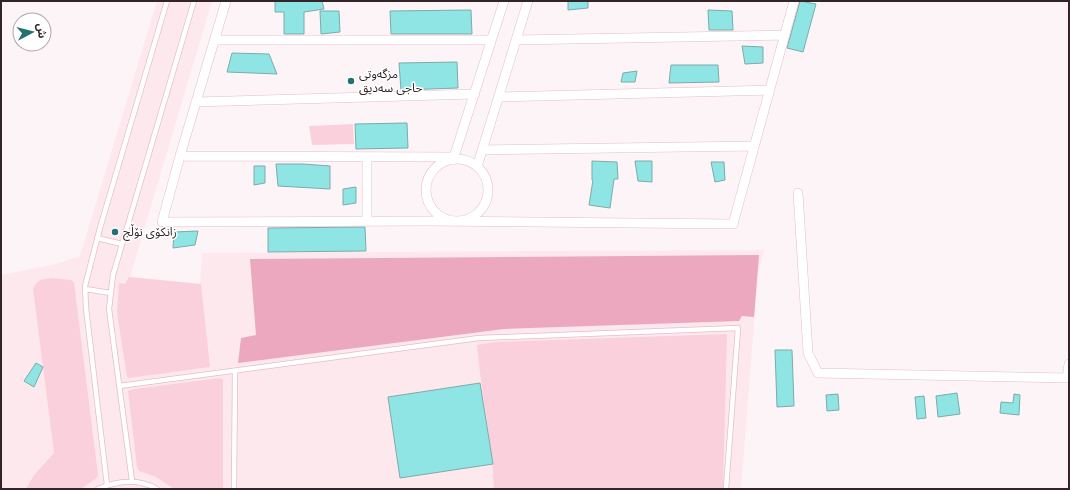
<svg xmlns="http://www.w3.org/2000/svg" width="1070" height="490" viewBox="0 0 1070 490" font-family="Figtree,'Noto Sans Arabic',sans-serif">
<rect width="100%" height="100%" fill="#fdf4f7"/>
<path fill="#fde8ee" d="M 157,1 L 212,1 L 130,277 L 200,284 L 202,253 L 764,250 L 758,274 L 741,489 L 1,489 L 1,275 L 56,264 L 80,256 Z"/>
<path fill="#fbd0dd" d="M 353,124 L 354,144 L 312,145 L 309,126 Z
M 129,277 L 201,284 L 210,367 L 129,378 L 127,377 L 117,313 L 119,283 L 125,284 Z
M 51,278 L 71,280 L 74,282 L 98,475 L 98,477 L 81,489 L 26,489 L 34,475 L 54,453 L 33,289 C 37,280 41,279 51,278 Z
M 727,334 L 723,489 L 494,489 C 492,441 481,393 477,345 L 495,342 Z
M 220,378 L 223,380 L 223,489 L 174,489 L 156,477 L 139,471 L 137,467 L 128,391 L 134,389 Z"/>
<path fill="#eba8bf" d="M 759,255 L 754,317 L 742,316 L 739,321 L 504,329 L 238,363 L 241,338 L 256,335 L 250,259 Z"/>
<path fill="#8ee5e4" stroke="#7dabaa" d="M 275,1 L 322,1 L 324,9 L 304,12 L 304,34 L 284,34 L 284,12 L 275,12 Z
M 568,1 L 588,1 L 588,8 L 568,10 Z
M 800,1 L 816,4 L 803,52 L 787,48 Z
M 471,10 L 472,34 L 391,34 L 390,11 Z
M 708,10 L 732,11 L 733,30 L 709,30 Z
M 320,11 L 339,11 L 340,32 L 321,34 Z
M 742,46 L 763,47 L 763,63 L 745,64 Z
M 232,53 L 269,54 L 277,74 L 227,72 Z
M 457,62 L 458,88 L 401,90 L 399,63 Z
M 671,65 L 718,65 L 719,82 L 669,83 Z
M 637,71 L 635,82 L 621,82 L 623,73 Z
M 407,123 L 408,148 L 356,149 L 355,124 Z
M 592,161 L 617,162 L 618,179 L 614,179 L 610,208 L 589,205 L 593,180 L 592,180 Z
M 635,161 L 652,161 L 652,182 L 638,181 Z
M 711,162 L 724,162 L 725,180 L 715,182 Z
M 276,164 L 303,164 L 330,166 L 330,189 L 278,186 Z
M 254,166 L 265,166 L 265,183 L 254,185 Z
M 356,187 L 356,203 L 343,205 L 343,189 Z
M 365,227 L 366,251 L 268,252 L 268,228 Z
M 198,231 L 195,245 L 173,248 L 174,232 Z
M 775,350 L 792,350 L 794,406 L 777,407 Z
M 36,363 L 43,367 L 34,387 L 24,381 Z
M 480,383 L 493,464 L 400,478 L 388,397 Z
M 957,393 L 960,414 L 938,417 L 936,396 Z
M 838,394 L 839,410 L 827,411 L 826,395 Z
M 1014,394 L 1020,395 L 1019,415 L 1000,413 L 1001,402 L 1013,403 Z
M 924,396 L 926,418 L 917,419 L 915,397 Z"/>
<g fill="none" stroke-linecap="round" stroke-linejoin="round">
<g stroke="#e6bdca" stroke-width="6">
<path id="lane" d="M 97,238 L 122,244
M 85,289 L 111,293
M 119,386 L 479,338 L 738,328 L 726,489
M 132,481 L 109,309 L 113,275 L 194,1
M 107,485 L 86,308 L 85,286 L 100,228 L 167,1
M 98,489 C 117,481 138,478 157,489
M 234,489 L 235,371"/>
</g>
<g stroke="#e6bdca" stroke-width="10">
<path id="street" d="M 226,1 L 180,156 L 162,222 L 428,221 L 733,224 L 794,1
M 215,40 L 491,40
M 516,40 L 785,35
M 499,97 L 770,90
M 196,102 L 475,94
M 482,150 L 754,146
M 180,156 L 454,157
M 367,157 L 367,221
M426 190a31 31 0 1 1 62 0a31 31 0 1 1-62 0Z
M 453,160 L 504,1
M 477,167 L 528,1
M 798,193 L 808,353 L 818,373 L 1069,378
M 1067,378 L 1069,364"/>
</g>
<use href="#lane" stroke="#fff" stroke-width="4.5"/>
<use href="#street" stroke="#fff" stroke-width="9"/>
</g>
<g fill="#257070" stroke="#fff" stroke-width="1.5">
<circle cx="351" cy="81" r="4"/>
<circle cx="115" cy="232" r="4"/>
</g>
<g text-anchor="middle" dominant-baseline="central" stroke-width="3" stroke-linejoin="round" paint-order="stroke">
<g font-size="12" fill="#332429" stroke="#fff" text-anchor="start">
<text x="359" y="74">مزگەوتی<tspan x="359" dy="14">حاجی سەدیق</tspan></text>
<text x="123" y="232">زانکۆی نۆڵج</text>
</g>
</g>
<rect width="1070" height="490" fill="none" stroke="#332429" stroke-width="4"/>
<g transform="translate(32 32) rotate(83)"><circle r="19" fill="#ffffff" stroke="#ada7a9"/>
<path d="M0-3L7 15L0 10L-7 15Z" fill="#257070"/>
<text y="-6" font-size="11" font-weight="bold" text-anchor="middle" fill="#332429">ش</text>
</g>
</svg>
